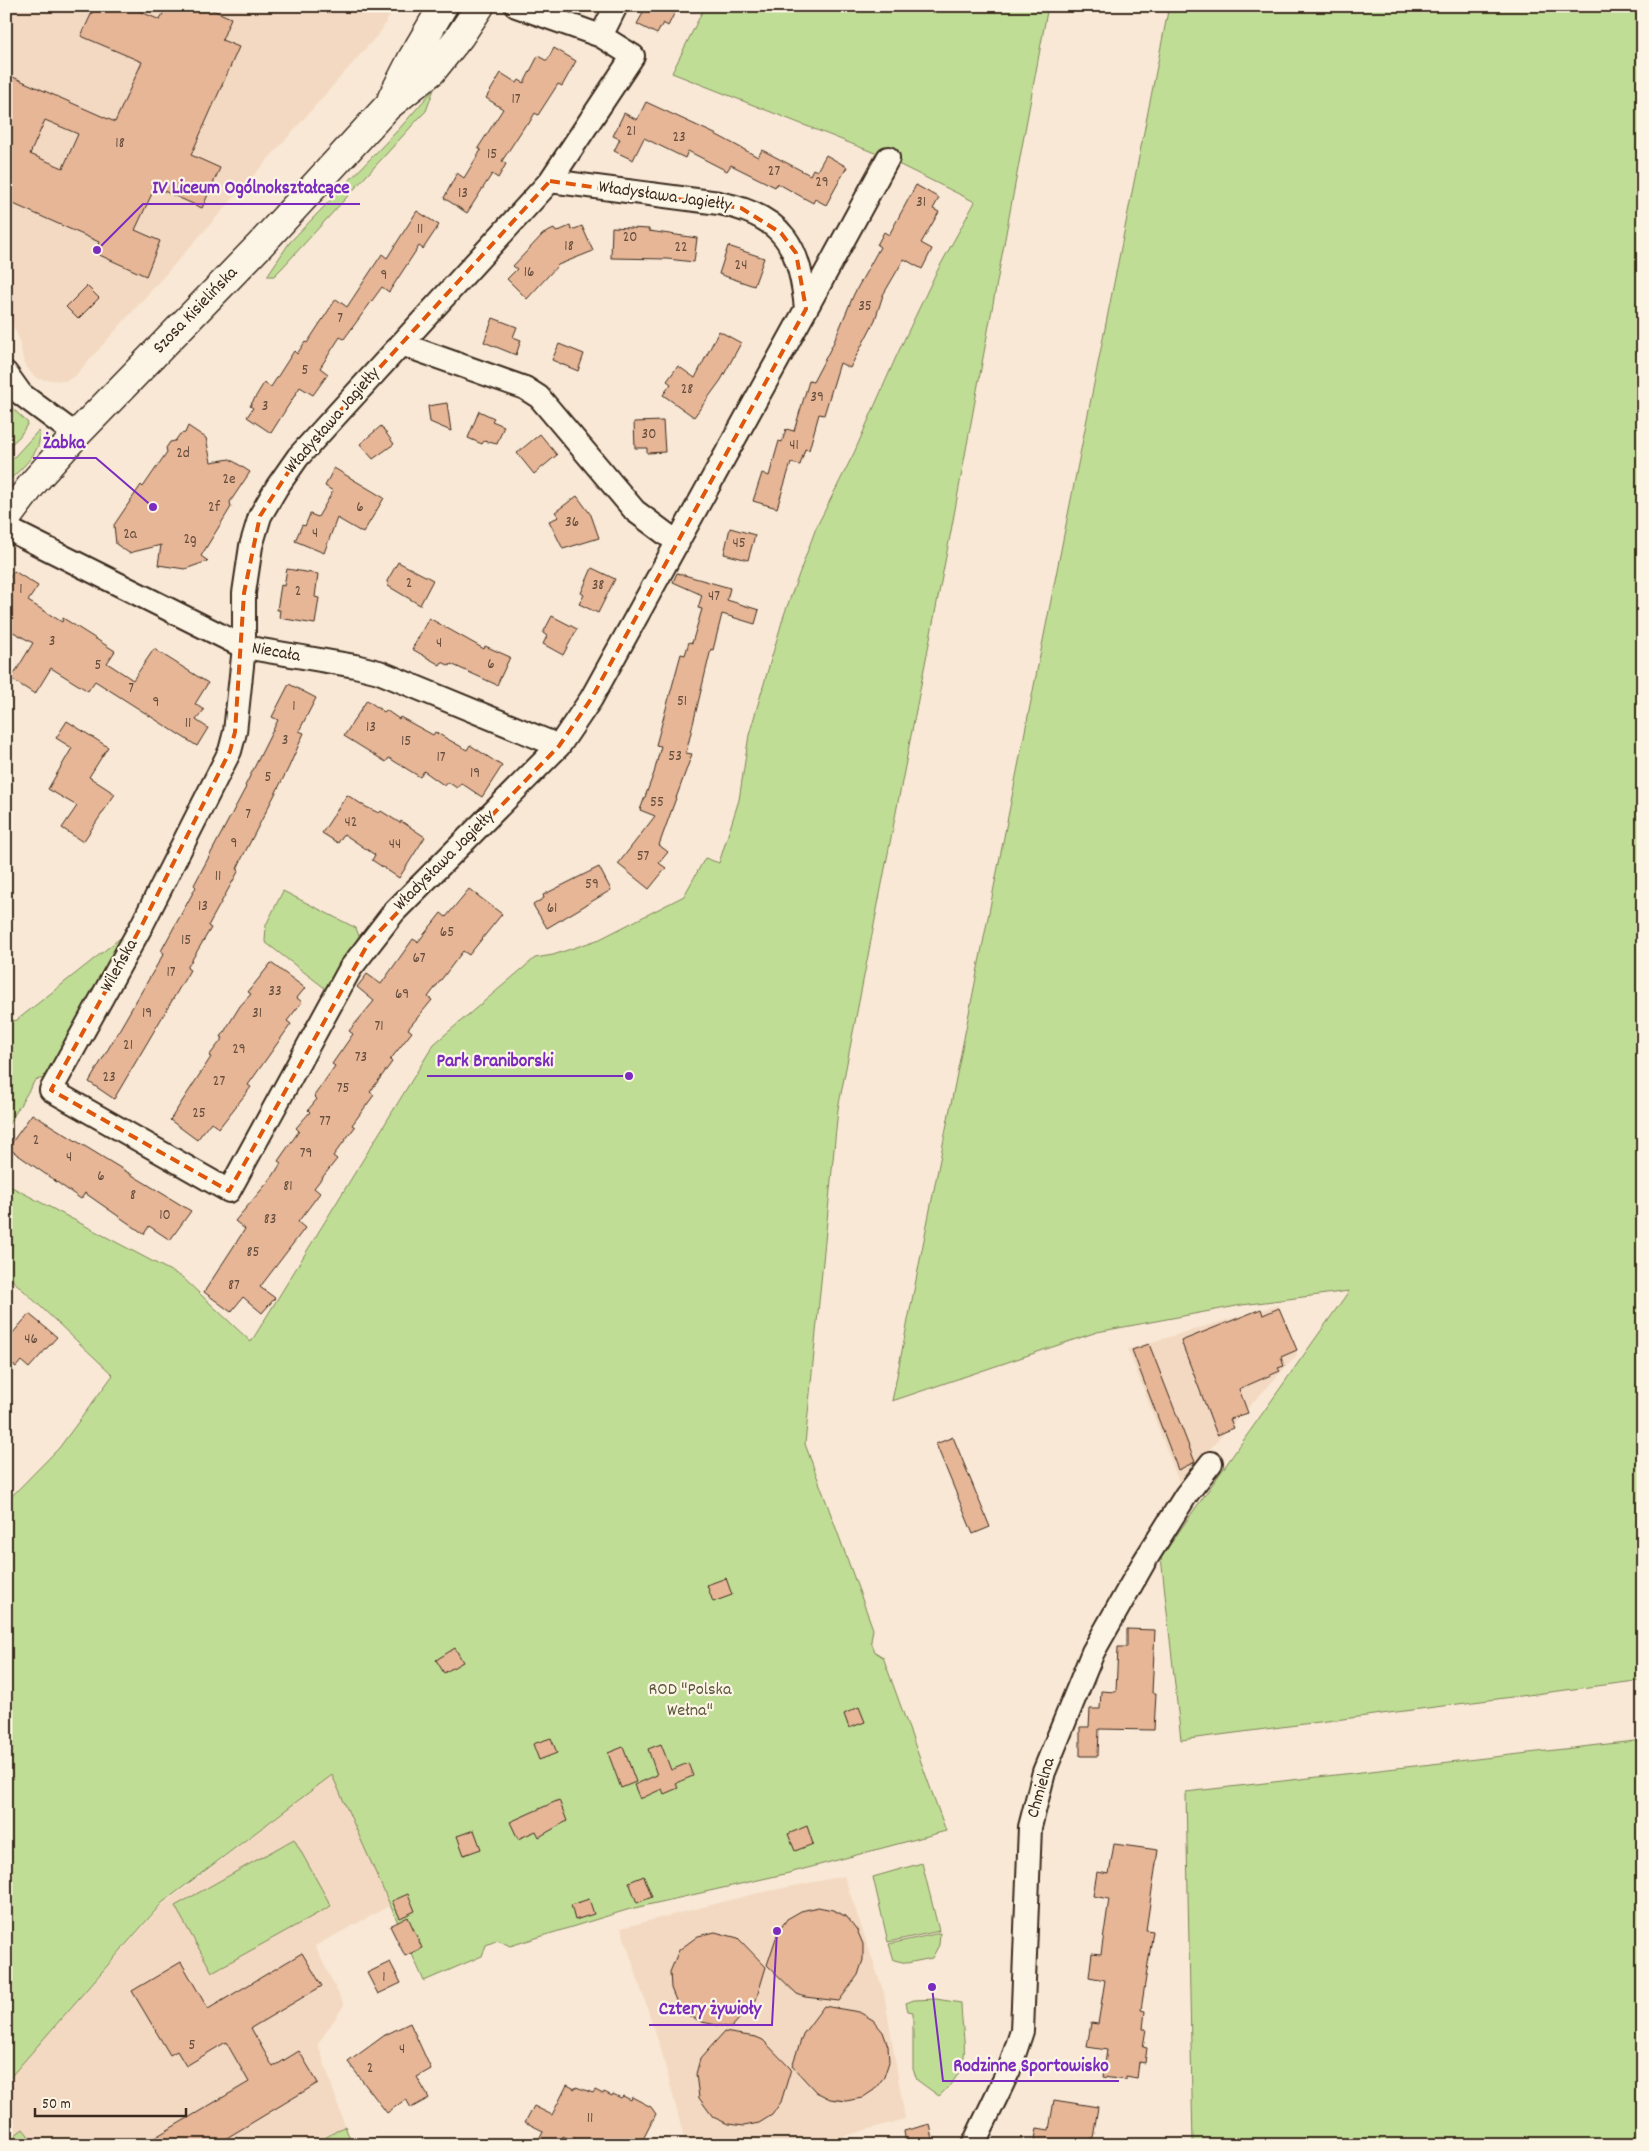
<svg xmlns="http://www.w3.org/2000/svg" width="1649" height="2151" viewBox="0 0 1649 2151" font-family="Dekko,sans-serif">
<rect width="100%" height="100%" fill="#f8e8d5"/>
<filter id="ink" filterUnits="userSpaceOnUse"><feTurbulence type="fractalNoise" baseFrequency=".02" numOctaves="2"/><feDisplacementMap in="SourceGraphic" scale="10" xChannelSelector="R" yChannelSelector="G"/><feConvolveMatrix kernelMatrix="1 2 1 2 8 2 1 2 1" color-interpolation-filters="sRGB"/></filter>
<g filter="url(#ink)">
<path fill="#f3d9c2" d="M 6,6 L 395,6 L 381,31 L 287,138 L 75,376 L 66,381 L 38,379 L 31,373 L 24,363 L 18,336 L 6,311 Z
M 1278,1305 L 1297,1355 L 1179,1482 L 1128,1349 Z
M 333,1774 L 391,1905 L 315,1946 L 344,2005 L 318,2044 L 345,2126 L 313,2145 L 6,2145 L 6,2082 L 161,1906 Z
M 844,1876 L 884,1993 L 905,2119 L 812,2145 L 686,2145 L 661,2050 L 621,1928 L 754,1894 Z"/>
<path fill="#c0dd95" stroke="#7e845a" d="M 705,6 L 1048,6 L 951,531 L 838,1109 L 805,1444 L 873,1629 L 871,1641 L 875,1652 L 883,1657 L 946,1831 L 789,1873 L 630,1909 L 510,1946 L 498,1940 L 486,1945 L 482,1956 L 424,1981 L 332,1775 L 162,1903 L 6,2082 L 6,1502 L 59,1448 L 113,1375 L 6,1274 L 6,1184 L 182,1277 L 251,1342 L 434,1044 L 535,958 L 553,955 L 600,939 L 684,896 L 705,858 L 719,863 L 739,800 L 749,735 L 784,615 L 816,528 L 854,453 L 896,357 L 935,275 L 975,202 L 880,155 L 672,73 Z
M 1169,6 L 1633,6 L 1643,32 L 1643,1680 L 1181,1740 L 1161,1557 L 1349,1291 L 1242,1305 L 1097,1332 L 892,1401 Z
M 434,89 L 426,111 L 420,117 L 282,268 L 274,276 L 267,276 L 290,242 L 399,129 Z
M 6,407 L 11,407 L 28,423 L 20,436 L 6,449 Z
M 38,431 C 46,451 17,471 6,484 L 6,466 Z
M 283,891 L 356,928 L 359,936 L 326,989 L 265,942 L 266,925 Z
M 123,936 L 45,1078 L 35,1080 L 6,1129 L 6,1023 L 17,1020 Z
M 1643,1740 L 1643,2145 L 1193,2145 L 1186,1792 Z
M 294,1839 L 331,1906 L 212,1972 L 175,1906 Z
M 922,1863 L 939,1931 L 888,1942 L 873,1877 Z
M 940,1933 L 939,1945 L 932,1958 L 907,1963 L 894,1960 L 889,1944 Z
M 936,1999 L 961,2003 C 962,2047 976,2063 939,2096 L 917,2080 L 913,2069 L 913,2012 L 908,2011 L 906,2003 L 914,2000 Z
M 345,2126 L 352,2145 L 313,2145 Z
M 23,2129 L 36,2145 L 6,2145 L 6,2142 Z"/>
<path fill="#e6b697" stroke="#3b2a1e" fill-rule="evenodd" d="M 95,6 L 127,6 L 160,20 L 166,6 L 203,6 L 231,18 L 222,40 L 239,47 L 191,155 L 220,168 L 202,208 L 155,187 L 135,230 L 160,241 L 146,276 L 95,253 L 99,242 L 9,202 L 11,196 L 6,194 L 6,74 L 115,122 L 142,62 L 81,36 ZM 45,120 L 78,134 L 63,168 L 30,154 Z
M 629,6 L 678,6 L 668,26 L 663,23 L 657,34 L 637,24 L 643,13 Z
M 554,48 L 576,61 L 562,86 L 558,84 L 538,115 L 535,113 L 528,125 L 526,124 L 502,161 L 506,164 L 498,178 L 492,174 L 467,213 L 444,198 L 457,173 L 464,178 L 481,150 L 478,148 L 503,109 L 486,98 L 501,73 L 517,83 L 519,80 L 524,83 L 538,56 L 547,61 Z
M 646,102 L 715,134 L 758,157 L 762,150 L 810,175 L 813,169 L 817,171 L 826,155 L 847,167 L 826,205 L 815,199 L 813,203 L 777,183 L 775,187 L 731,165 L 727,171 L 688,151 L 685,158 L 644,138 L 633,160 L 614,151 L 620,139 L 613,136 L 624,113 L 637,120 Z
M 916,185 L 939,198 L 933,209 L 939,212 L 921,243 L 932,249 L 922,269 L 904,259 L 883,295 L 875,320 L 850,368 L 840,363 L 824,415 L 819,414 L 809,450 L 805,449 L 800,465 L 791,463 L 777,508 L 753,501 L 762,473 L 769,476 L 779,441 L 782,442 L 786,429 L 794,431 L 809,381 L 813,382 L 833,344 L 854,294 L 880,247 L 877,245 L 884,232 L 889,235 Z
M 417,211 L 439,225 L 423,249 L 419,246 L 389,292 L 382,287 L 344,339 L 340,337 L 320,368 L 328,374 L 313,395 L 300,387 L 271,433 L 247,417 L 253,408 L 250,406 L 264,383 L 271,387 L 294,351 L 297,354 L 305,342 L 307,343 L 336,299 L 347,307 L 382,254 L 387,258 Z
M 570,226 L 572,230 L 582,226 L 593,251 L 558,265 L 527,299 L 507,279 L 517,269 L 513,266 L 543,234 L 554,229 L 556,232 Z
M 612,227 L 649,229 L 649,231 L 697,238 L 694,262 L 667,259 L 611,258 Z
M 728,246 L 764,258 L 754,286 L 719,274 Z
M 87,286 L 99,298 L 78,319 L 66,307 Z
M 493,318 L 517,327 L 513,337 L 521,340 L 516,355 L 484,342 Z
M 719,331 L 741,343 L 721,380 L 694,417 L 663,395 L 671,384 L 667,381 L 678,366 L 695,378 Z
M 559,344 L 584,354 L 578,371 L 552,360 Z
M 447,403 L 451,431 L 430,422 L 428,406 Z
M 479,411 L 494,418 L 492,421 L 504,426 L 497,444 L 484,441 L 482,444 L 468,438 Z
M 663,421 L 665,452 L 647,453 L 647,448 L 635,448 L 634,422 Z
M 188,426 L 206,438 L 211,462 L 230,459 L 250,472 L 230,502 L 231,507 L 201,556 L 208,561 L 185,569 L 158,565 L 161,545 L 129,553 L 116,544 L 114,525 L 141,485 L 143,487 L 167,452 L 166,448 L 170,442 L 175,441 L 180,434 L 185,433 Z
M 381,426 L 394,444 L 373,459 L 360,444 Z
M 540,434 L 557,455 L 534,474 L 517,453 Z
M 334,468 L 384,498 L 363,533 L 337,518 L 324,553 L 295,541 L 302,525 L 305,526 L 310,514 L 318,517 L 333,491 L 325,486 Z
M 577,496 L 591,515 L 599,538 L 563,549 L 549,521 L 559,517 L 555,512 Z
M 730,528 L 755,535 L 748,560 L 724,554 Z
M 398,562 L 433,580 L 420,605 L 388,586 L 387,581 Z
M 592,568 L 615,579 L 598,613 L 579,604 L 584,595 L 581,593 Z
M 287,569 L 318,574 L 315,597 L 319,598 L 315,624 L 279,618 L 280,610 L 277,610 L 281,585 L 284,586 Z
M 14,571 L 38,586 L 28,601 L 62,622 L 63,618 L 115,651 L 107,663 L 133,680 L 154,649 L 208,683 L 195,704 L 204,710 L 196,720 L 208,728 L 197,746 L 95,681 L 88,691 L 51,668 L 35,694 L 11,679 L 33,643 L 6,628 L 6,583 Z
M 677,573 L 730,588 L 727,600 L 759,610 L 755,624 L 722,614 L 713,650 L 711,649 L 686,753 L 692,754 L 659,845 L 668,852 L 659,863 L 666,868 L 649,889 L 618,864 L 655,816 L 640,810 L 654,773 L 661,746 L 656,745 L 681,654 L 685,655 L 689,642 L 692,643 L 702,609 L 698,608 L 702,595 L 673,582 Z
M 552,616 L 577,629 L 563,655 L 543,644 L 547,636 L 543,633 Z
M 429,618 L 484,649 L 485,646 L 510,657 L 497,685 L 451,664 L 450,666 L 442,662 L 440,665 L 412,649 Z
M 289,684 L 316,698 L 299,731 L 304,733 L 288,769 L 243,856 L 237,869 L 239,870 L 208,926 L 211,928 L 187,968 L 190,970 L 114,1099 L 89,1082 L 164,953 L 161,951 L 196,887 L 194,885 L 246,787 L 245,786 L 278,720 L 272,717 Z
M 367,700 L 384,712 L 386,710 L 399,719 L 400,717 L 433,735 L 435,732 L 467,750 L 470,745 L 502,766 L 482,797 L 461,783 L 457,788 L 448,782 L 445,786 L 424,771 L 420,777 L 389,758 L 386,762 L 344,736 Z
M 67,721 L 108,747 L 89,777 L 115,794 L 83,842 L 62,828 L 77,806 L 48,789 L 72,748 L 56,738 Z
M 347,795 L 366,807 L 379,813 L 381,811 L 400,823 L 401,821 L 425,837 L 399,878 L 372,860 L 375,855 L 344,834 L 338,843 L 322,833 Z
M 599,867 L 611,890 L 547,928 L 533,905 L 544,898 L 543,895 Z
M 469,889 L 502,914 L 469,955 L 463,951 L 428,997 L 432,1000 L 408,1029 L 412,1032 L 390,1060 L 392,1062 L 370,1092 L 374,1095 L 352,1125 L 355,1127 L 333,1156 L 337,1159 L 314,1188 L 320,1193 L 298,1222 L 305,1228 L 260,1287 L 275,1298 L 262,1313 L 243,1297 L 231,1312 L 204,1292 L 245,1229 L 235,1221 L 273,1176 L 281,1163 L 278,1161 L 299,1131 L 296,1128 L 310,1112 L 308,1110 L 317,1099 L 314,1096 L 335,1066 L 332,1064 L 353,1034 L 349,1031 L 374,1001 L 357,987 L 367,974 L 381,984 L 413,939 L 418,942 L 441,913 L 446,917 Z
M 271,963 L 305,988 L 297,998 L 302,1002 L 287,1021 L 291,1024 L 248,1085 L 251,1087 L 219,1128 L 211,1122 L 197,1140 L 170,1120 L 211,1057 L 209,1056 L 223,1038 L 221,1037 L 240,1006 L 251,994 L 248,992 Z
M 32,1114 L 191,1211 L 170,1240 L 149,1226 L 144,1234 L 85,1193 L 81,1199 L 8,1148 Z
M 1279,1308 L 1297,1350 L 1281,1357 L 1284,1366 L 1278,1368 L 1280,1371 L 1239,1389 L 1248,1413 L 1230,1419 L 1234,1428 L 1217,1435 L 1181,1341 L 1261,1309 L 1263,1315 Z
M 29,1314 L 57,1337 L 29,1368 L 21,1361 L 16,1367 L 6,1359 L 6,1341 Z
M 1149,1344 L 1195,1462 L 1178,1470 L 1132,1350 Z
M 953,1437 L 990,1527 L 973,1534 L 936,1444 Z
M 726,1578 L 732,1595 L 713,1602 L 707,1585 Z
M 1127,1629 L 1155,1630 L 1152,1693 L 1156,1693 L 1154,1730 L 1099,1729 L 1098,1756 L 1080,1756 L 1080,1727 L 1089,1727 L 1090,1709 L 1100,1709 L 1101,1691 L 1116,1692 L 1118,1647 L 1127,1647 Z
M 455,1648 L 463,1662 L 444,1673 L 436,1660 Z
M 859,1707 L 865,1722 L 849,1728 L 844,1714 Z
M 551,1738 L 557,1753 L 539,1760 L 533,1744 Z
M 661,1744 L 671,1770 L 688,1763 L 693,1776 L 676,1783 L 678,1788 L 664,1794 L 662,1789 L 640,1799 L 634,1785 L 657,1775 L 648,1749 Z
M 623,1747 L 636,1782 L 621,1788 L 608,1753 Z
M 559,1800 L 567,1821 L 539,1837 L 536,1831 L 518,1839 L 510,1822 Z
M 807,1826 L 813,1844 L 795,1851 L 788,1834 Z
M 474,1830 L 481,1849 L 464,1855 L 457,1836 Z
M 1114,1844 L 1158,1850 L 1146,1930 L 1153,1931 L 1141,2010 L 1145,2011 L 1143,2029 L 1146,2029 L 1143,2047 L 1147,2048 L 1145,2063 L 1139,2062 L 1137,2079 L 1126,2077 L 1126,2080 L 1103,2077 L 1107,2050 L 1087,2047 L 1091,2023 L 1098,2024 L 1105,1980 L 1089,1977 L 1092,1953 L 1101,1954 L 1109,1899 L 1093,1896 L 1097,1872 L 1109,1874 Z
M 644,1876 L 652,1897 L 637,1903 L 629,1882 Z
M 408,1894 L 415,1911 L 400,1918 L 392,1901 Z
M 589,1899 L 594,1914 L 575,1920 L 571,1905 Z
M 818,1907 L 833,1910 L 847,1917 L 857,1930 L 863,1944 L 863,1960 L 858,1975 L 839,2001 L 805,1997 L 797,1994 L 767,1965 L 778,1932 L 787,1919 L 801,1911 Z
M 408,1917 L 422,1948 L 405,1956 L 390,1926 Z
M 715,1932 L 738,1938 L 766,1967 L 756,2000 L 731,2028 L 702,2022 L 688,2015 L 677,2003 L 671,1988 L 670,1972 L 679,1950 L 698,1936 Z
M 302,1953 L 322,1986 L 251,2028 L 273,2067 L 299,2051 L 318,2083 L 215,2145 L 142,2145 L 249,2082 L 226,2042 L 186,2066 L 177,2051 L 170,2055 L 132,1991 L 181,1962 L 208,2009 Z
M 390,1962 L 401,1983 L 378,1994 L 367,1973 Z
M 824,2006 L 859,2012 L 873,2020 L 883,2032 L 888,2046 L 889,2062 L 884,2077 L 874,2090 L 862,2098 L 846,2101 L 830,2099 L 816,2092 L 792,2066 L 803,2034 Z
M 410,2023 L 431,2069 L 417,2077 L 429,2098 L 411,2108 L 406,2099 L 387,2113 L 348,2062 L 385,2035 Z
M 724,2032 L 756,2037 L 763,2040 L 791,2069 L 781,2102 L 772,2115 L 759,2123 L 744,2126 L 728,2124 L 713,2117 L 699,2098 L 696,2074 L 700,2059 Z
M 567,2085 L 575,2089 L 576,2087 L 593,2093 L 595,2090 L 603,2094 L 604,2092 L 612,2096 L 613,2094 L 621,2098 L 623,2096 L 631,2100 L 632,2097 L 651,2107 L 656,2114 L 640,2145 L 586,2145 L 572,2137 L 571,2140 L 563,2136 L 558,2145 L 536,2145 L 543,2131 L 525,2122 L 534,2106 L 552,2115 Z
M 1054,2100 L 1098,2107 L 1093,2138 L 1090,2138 L 1089,2145 L 1034,2145 L 1037,2128 L 1049,2130 Z
M 930,2124 L 934,2145 L 906,2145 L 904,2131 Z"/>
<g fill="none" stroke-linecap="round" stroke-linejoin="round">
<g stroke="#3b2a1e" stroke-width="26">
<path id="street" d="M 516,6 L 601,36 L 633,56 L 550,181 L 298,457 L 277,487 L 260,516 L 251,546 L 244,593 L 244,647 L 235,732 L 230,751 L 142,925 L 51,1090 L 229,1191 L 350,969 L 394,912 L 559,746 L 591,699 L 806,309 C 800,246 784,216 719,203 L 550,181
M 601,36 L 616,6
M 806,309 L 888,158
M 401,344 L 525,388 L 539,397 L 635,511 L 678,543
M 6,373 L 21,394 L 76,435
M 6,528 L 244,647 L 355,666 L 379,672 L 559,746
M 973,2145 L 1009,2070 L 1022,2031 L 1030,1827 L 1044,1772 L 1093,1652 L 1144,1562 L 1186,1495 L 1211,1463"/>
</g>
<g stroke="#3b2a1e" stroke-width="31">
<path id="secondary" d="M 392,98 L 413,57 L 443,6
M 6,519 L 34,482 L 76,435 L 260,245 L 388,106 L 432,71 L 460,36 L 480,6"/>
</g>
<use href="#street" stroke="#fcf5e5" stroke-width="22"/>
<use href="#secondary" stroke="#fcf5e5" stroke-width="28"/>
</g>
</g>
<path fill="none" stroke="#df570d" stroke-width="4" stroke-dasharray="10 6" stroke-linejoin="round" d="M 550,181 L 741,208 L 781,233 L 796,253 L 806,309 L 591,699 L 559,746 L 369,942 L 229,1191 L 51,1090 L 142,925 L 230,751 L 235,732 L 244,593 L 260,516 L 298,457 Z"/>
<g text-anchor="middle" dominant-baseline="central" stroke-width="4.5" stroke-linejoin="round" paint-order="stroke">
<g font-size="15" fill="#664d3c">
<text x="516" y="100">17</text>
<text x="631" y="132">21</text>
<text x="679" y="138">23</text>
<text x="120" y="144">18</text>
<text x="492" y="155">15</text>
<text x="774" y="172">27</text>
<text x="822" y="183">29</text>
<text x="463" y="194">13</text>
<text x="921" y="203">31</text>
<text x="420" y="230">11</text>
<text x="630" y="238">20</text>
<text x="569" y="247">18</text>
<text x="681" y="248">22</text>
<text x="741" y="266">24</text>
<text x="529" y="273">16</text>
<text x="384" y="276">9</text>
<text x="865" y="307">35</text>
<text x="340" y="319">7</text>
<text x="305" y="371">5</text>
<text x="687" y="390">28</text>
<text x="817" y="398">39</text>
<text x="265" y="407">3</text>
<text x="649" y="435">30</text>
<text x="794" y="446">41</text>
<text x="183" y="454">2d</text>
<text x="229" y="480">2e</text>
<text x="214" y="508">2f</text>
<text x="360" y="508">6</text>
<text x="572" y="523">36</text>
<text x="315" y="534">4</text>
<text x="130" y="535">2a</text>
<text x="190" y="540">2g</text>
<text x="739" y="544">45</text>
<text x="409" y="584">2</text>
<text x="598" y="586">38</text>
<text x="21" y="590">1</text>
<text x="298" y="592">2</text>
<text x="714" y="597">47</text>
<text x="52" y="642">3</text>
<text x="439" y="644">4</text>
<text x="491" y="665">6</text>
<text x="98" y="666">5</text>
<text x="131" y="689">7</text>
<text x="682" y="702">51</text>
<text x="156" y="703">9</text>
<text x="294" y="707">1</text>
<text x="188" y="724">11</text>
<text x="371" y="728">13</text>
<text x="285" y="741">3</text>
<text x="406" y="742">15</text>
<text x="675" y="757">53</text>
<text x="441" y="758">17</text>
<text x="475" y="774">19</text>
<text x="268" y="778">5</text>
<text x="657" y="803">55</text>
<text x="248" y="815">7</text>
<text x="351" y="823">42</text>
<text x="234" y="844">9</text>
<text x="395" y="845">44</text>
<text x="643" y="857">57</text>
<text x="218" y="877">11</text>
<text x="592" y="885">59</text>
<text x="203" y="907">13</text>
<text x="552" y="909">61</text>
<text x="447" y="933">65</text>
<text x="186" y="941">15</text>
<text x="419" y="959">67</text>
<text x="171" y="973">17</text>
<text x="275" y="992">33</text>
<text x="402" y="995">69</text>
<text x="147" y="1014">19</text>
<text x="257" y="1014">31</text>
<text x="379" y="1027">71</text>
<text x="128" y="1046">21</text>
<text x="239" y="1050">29</text>
<text x="361" y="1058">73</text>
<text x="109" y="1078">23</text>
<text x="219" y="1082">27</text>
<text x="343" y="1089">75</text>
<text x="199" y="1114">25</text>
<text x="325" y="1122">77</text>
<text x="36" y="1141">2</text>
<text x="306" y="1154">79</text>
<text x="69" y="1158">4</text>
<text x="101" y="1177">6</text>
<text x="288" y="1187">81</text>
<text x="133" y="1196">8</text>
<text x="165" y="1216">10</text>
<text x="270" y="1220">83</text>
<text x="253" y="1253">85</text>
<text x="234" y="1286">87</text>
<text x="31" y="1340">46</text>
<text x="384" y="1978">1</text>
<text x="192" y="2046">5</text>
<text x="402" y="2050">4</text>
<text x="370" y="2069">2</text>
<text x="590" y="2119">11</text>
</g>
<g font-size="18" fill="#3b2a1e" stroke="#fcf5e5">
<text transform="translate(665 197) rotate(8)">Władysława Jagiełły</text>
<text transform="translate(196 311) rotate(-46)">Szosa Kisielińska</text>
<text transform="translate(333 421) rotate(-49)">Władysława Jagiełły</text>
<text transform="translate(276 653) rotate(10)">Niecała</text>
<text transform="translate(445 861) rotate(-45)">Władysława Jagiełły</text>
<text transform="translate(120 966) rotate(-61)">Wileńska</text>
<text transform="translate(1042 1788) rotate(-74)">Chmielna</text>
</g>
<g font-size="18" fill="#5c573c" stroke="#fcf5e5">
<text x="690" y="1690">ROD "Polska<tspan x="690" dy="21">Wełna"</tspan></text>
</g>
</g>
<path fill="none" stroke="#7b2cbf" stroke-width="2" d="M97 250L143 204H360M153 507L96 458H33M629 1076L564 1076H427M777 1931L772 2025H649M932 1987L943 2081H1119"/>
<g fill="#7b2cbf" stroke="#fcf5e5" stroke-width="2">
<circle cx="97" cy="250" r="5"/>
<circle cx="153" cy="507" r="5"/>
<circle cx="629" cy="1076" r="5"/>
<circle cx="777" cy="1931" r="5"/>
<circle cx="932" cy="1987" r="5"/>
</g>
<g font-size="19" text-anchor="middle" font-weight="bold" fill="#7b2cbf" stroke="#fcf5e5" stroke-width="4.5" stroke-linejoin="round" paint-order="stroke">
<text x="251" y="193">IV Liceum Ogólnokształcące</text>
<text x="64" y="448">Żabka</text>
<text x="495" y="1066">Park Braniborski</text>
<text x="710" y="2014">Cztery żywioły</text>
<text x="1031" y="2071">Rodzinne Sportowisko</text>
</g>
<rect width="1649" height="2151" fill="none" stroke="#fcf5e5" stroke-width="25"/>
<rect x="12" y="12" width="1624" height="2126" fill="none" stroke="#3b2a1e" stroke-width="2" filter="url(#ink)"/>
<path d="M35 2108v8h151v-8" fill="none" stroke="#3b2a1e" stroke-width="2.5"/>
<text x="42" y="2108" font-size="15" fill="#3b2a1e" stroke="#fcf5e5" stroke-width="4" paint-order="stroke">50 m</text>
</svg>
